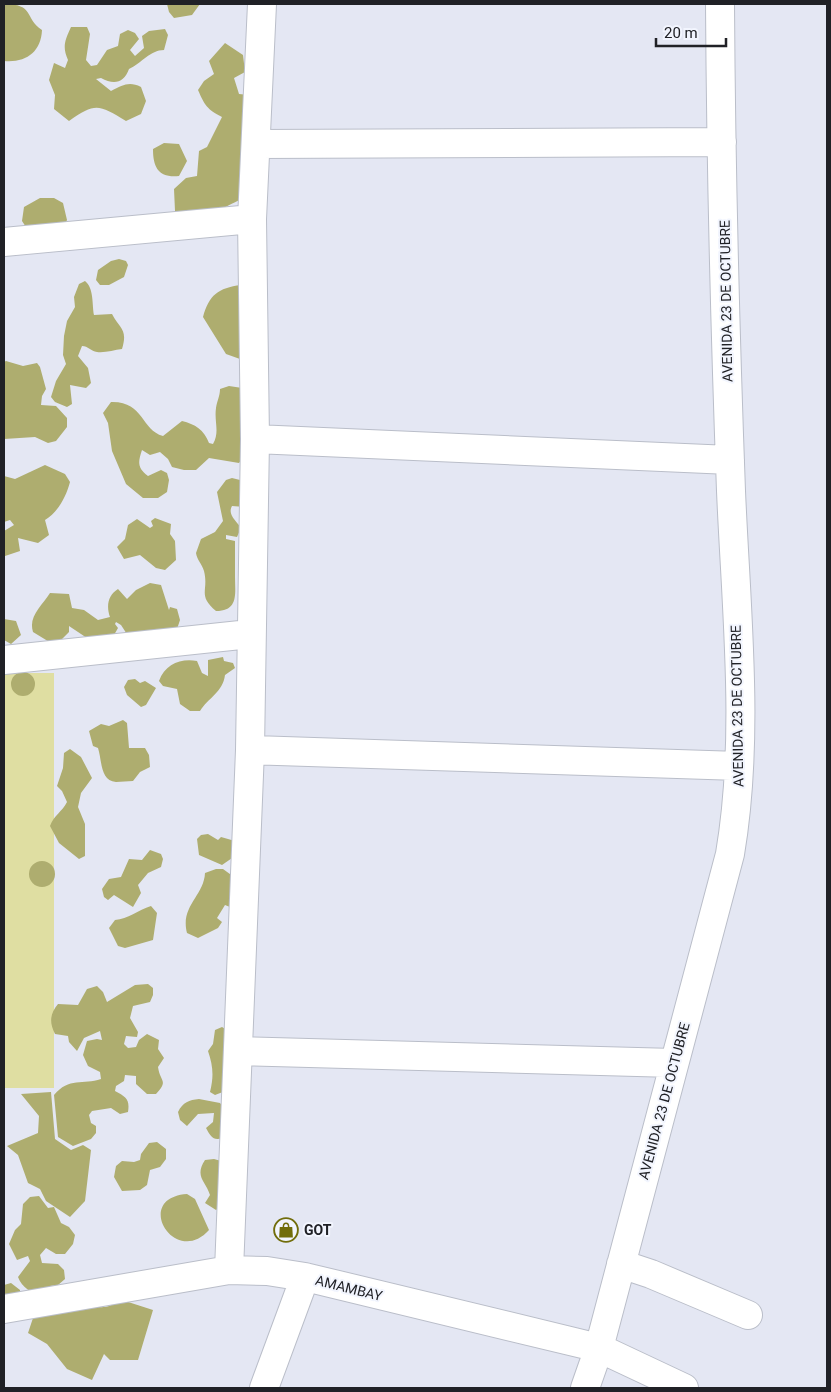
<svg xmlns="http://www.w3.org/2000/svg" width="831" height="1392" viewBox="0 0 831 1392" font-family="Roboto,sans-serif">
<rect width="100%" height="100%" fill="#e4e7f3"/>
<path fill="#dfdea2" d="M 4,673 L 54,673 L 54,1088 L 4,1088 Z"/>
<path fill="#aead6f" d="M 4,4 C 35,4 24,18 42,30 C 41,52 26,63 4,61 Z
M 167,4 L 200,4 L 192,15 L 174,18 L 169,12 Z
M 71,27 L 87,27 L 90,34 L 86,60 L 91,66 L 97,65 L 107,50 L 118,46 L 120,34 L 128,30 L 135,33 L 139,39 L 130,50 L 135,56 L 144,48 L 142,36 L 149,31 L 165,29 L 168,35 L 164,50 C 150,50 142,63 129,69 C 124,83 114,85 101,78 L 96,79 L 111,91 C 123,85 129,81 141,87 L 146,101 L 141,114 L 126,121 C 99,105 96,102 69,121 L 54,109 L 55,95 L 49,80 L 54,63 L 65,68 L 68,60 C 62,47 65,40 71,27 Z
M 225,43 L 243,55 L 245,72 L 234,78 L 239,94 L 249,95 L 242,123 L 247,134 L 242,199 C 214,211 206,224 175,211 L 174,189 L 186,178 L 197,176 L 199,151 L 207,147 L 222,117 C 207,109 205,106 198,90 L 204,81 L 214,74 L 209,61 Z
M 164,143 L 179,144 L 187,161 L 179,176 C 159,178 153,168 153,149 Z
M 40,198 L 54,198 L 63,203 L 67,220 L 61,233 L 26,227 L 22,221 L 24,207 Z
M 119,259 L 126,261 L 128,265 L 124,277 L 109,285 L 100,285 L 96,280 L 98,270 L 111,261 Z
M 85,281 C 94,288 92,304 94,315 L 112,314 C 120,329 128,329 122,349 C 114,350 105,353 97,352 C 91,351 88,346 82,346 L 78,356 L 88,368 L 91,383 L 86,388 L 70,385 L 72,404 L 67,407 L 55,402 L 51,397 L 56,381 L 66,364 L 63,355 L 64,336 L 67,321 L 75,307 L 74,297 L 79,284 Z
M 241,285 L 248,351 L 240,359 L 226,354 L 203,317 C 209,295 218,288 241,285 Z
M 6,361 L 23,366 L 37,363 L 40,367 L 46,389 L 42,396 L 41,405 L 56,406 L 67,418 L 67,427 L 56,441 L 48,443 L 35,437 L 4,439 L 4,362 Z
M 229,386 L 249,389 L 249,450 L 239,463 L 209,458 L 196,470 L 184,470 L 172,467 L 168,459 L 160,452 L 150,455 L 142,450 C 138,462 137,468 148,476 L 161,470 L 167,473 L 169,480 L 167,492 L 158,498 L 143,498 L 126,484 L 112,451 L 108,423 L 103,413 L 111,402 C 144,401 141,430 163,436 L 182,421 C 195,424 204,430 209,443 L 213,444 C 220,432 214,422 216,408 C 217,401 220,396 220,389 Z
M 45,465 L 65,474 L 70,482 C 66,497 58,512 45,520 L 49,535 L 38,543 L 18,538 L 20,551 L 5,556 L 4,531 L 14,525 L 10,520 L 4,522 L 4,476 L 15,479 Z
M 232,478 L 240,480 L 245,485 L 245,507 L 232,506 C 227,515 237,521 241,528 L 237,537 L 226,535 L 226,539 L 235,541 C 235,553 235,565 235,577 C 235,593 239,611 216,611 C 197,595 209,591 204,571 C 202,564 197,560 196,553 L 201,539 L 215,532 L 223,521 L 217,492 L 226,480 Z
M 155,518 L 171,524 L 170,534 L 175,541 L 176,560 L 165,570 L 156,568 L 140,555 L 124,559 L 117,547 L 125,539 L 128,525 L 137,519 L 150,528 L 153,526 L 151,521 Z
M 150,583 L 161,585 L 169,610 L 170,607 L 177,609 L 180,620 L 174,638 L 136,648 L 121,625 L 116,622 L 115,624 L 118,628 L 114,635 L 90,640 L 69,626 L 69,632 L 60,641 L 51,643 L 33,632 C 28,616 42,606 50,593 L 69,594 L 72,608 L 84,610 L 98,620 L 110,617 C 106,606 108,595 118,589 L 127,599 L 136,590 Z
M 4,619 L 16,621 L 21,635 L 11,644 L 4,640 Z
M 223,657 L 224,661 L 233,663 L 235,668 L 225,675 C 223,692 208,698 200,711 L 190,711 L 180,704 L 177,689 L 163,686 L 159,681 C 165,664 181,658 197,661 L 202,673 L 208,676 L 208,660 Z
M11 684a12 12 0 1 1 24 0a12 12 0 1 1-24 0Z
M 135,679 L 140,683 L 145,681 L 156,688 L 146,705 L 141,707 L 127,695 L 124,687 L 128,680 Z
M 123,720 L 127,723 L 129,748 L 145,748 L 149,755 L 150,767 L 140,772 L 133,781 C 127,781 122,782 116,782 C 100,781 102,760 98,748 L 93,746 L 89,731 L 101,724 L 109,726 Z
M 70,749 L 81,757 L 92,778 L 81,793 L 78,807 L 85,824 L 85,856 L 79,859 L 59,843 L 50,826 C 54,815 62,812 67,802 L 62,791 L 57,786 L 63,768 L 64,753 Z
M 208,834 L 218,840 L 221,837 L 235,841 L 235,856 L 222,865 L 199,855 L 197,839 L 201,835 Z
M 150,850 L 161,854 L 163,859 L 161,867 L 148,873 L 138,885 L 141,893 L 133,907 L 114,895 L 108,900 L 104,897 L 102,889 L 109,879 L 121,877 L 129,859 L 142,860 Z
M29 874a13 13 0 1 1 26 0a13 13 0 1 1-26 0Z
M 216,869 L 223,869 L 234,877 L 230,907 L 225,905 L 217,918 L 222,922 L 218,928 L 198,938 L 187,933 C 180,906 204,896 205,873 Z
M 151,906 L 157,913 L 153,940 L 125,948 L 118,946 L 109,928 L 115,920 C 128,919 138,910 151,906 Z
M 148,984 L 153,988 L 153,995 L 150,1002 L 133,1006 L 130,1018 L 138,1032 L 137,1037 L 126,1036 L 124,1044 L 128,1048 L 136,1047 L 139,1040 L 147,1034 L 159,1040 L 158,1049 L 164,1058 L 158,1067 C 160,1082 169,1080 156,1094 L 147,1094 L 136,1084 L 136,1076 L 125,1075 L 124,1081 L 116,1086 L 115,1091 C 126,1097 130,1099 128,1112 L 120,1114 L 111,1108 L 92,1111 L 89,1115 L 91,1123 L 96,1126 L 96,1133 L 91,1139 L 73,1146 L 58,1137 L 54,1095 C 69,1077 83,1085 101,1079 L 100,1072 L 88,1066 L 83,1055 L 87,1041 L 97,1039 L 102,1040 L 100,1031 L 84,1038 L 77,1051 L 69,1042 L 68,1036 L 55,1034 C 49,1022 50,1014 58,1004 L 78,1005 L 87,989 L 97,986 L 103,992 L 107,1002 L 135,985 Z
M 222,1027 L 227,1030 L 228,1090 L 215,1095 L 210,1092 C 214,1076 213,1066 208,1051 L 213,1044 L 215,1030 Z
M 51,1092 L 55,1139 L 71,1150 L 83,1145 L 91,1150 L 85,1201 L 70,1217 L 46,1201 L 40,1189 L 28,1183 L 18,1155 L 7,1146 L 38,1133 L 39,1116 L 21,1094 Z
M 199,1099 L 220,1103 L 223,1107 L 223,1138 C 213,1141 211,1137 206,1128 L 213,1122 L 214,1113 L 198,1114 L 187,1126 L 180,1120 L 178,1112 C 183,1102 189,1100 199,1099 Z
M 157,1142 L 166,1149 L 166,1159 L 160,1167 L 150,1170 L 147,1185 L 140,1190 L 122,1191 L 114,1177 L 116,1166 L 122,1161 L 134,1162 L 140,1160 L 141,1154 L 149,1143 Z
M 214,1159 L 221,1161 L 219,1208 L 216,1210 L 205,1203 L 210,1195 C 206,1181 194,1177 205,1160 Z
M 187,1194 L 195,1199 L 209,1230 C 175,1268 132,1198 187,1194 Z
M 39,1196 L 48,1208 L 54,1207 L 61,1223 L 69,1227 L 75,1235 L 73,1244 L 65,1254 L 56,1254 L 46,1248 L 40,1255 L 42,1263 L 58,1264 L 64,1270 L 65,1279 L 58,1285 L 50,1286 L 42,1297 C 31,1292 22,1288 18,1277 L 30,1261 L 28,1256 L 17,1260 L 9,1244 L 15,1230 L 21,1224 L 23,1204 L 30,1197 Z
M 11,1283 L 20,1290 L 20,1292 L 4,1312 L 4,1285 Z
M 119,1301 L 125,1301 L 153,1310 L 138,1360 L 110,1360 L 104,1354 L 92,1380 L 67,1369 L 47,1344 L 28,1333 L 35,1312 C 50,1310 66,1305 80,1305 C 98,1305 102,1312 119,1301 Z"/>
<g fill="none" stroke-linecap="round" stroke-linejoin="round">
<g stroke="#babec9" stroke-width="30">
<path id="minor" d="M 257,144 L 722,142
M 4,242 L 252,219
M 255,439 L 730,460
M 4,660 L 250,634
M 250,750 L 739,766
M 238,1051 L 674,1063
M 621,1264 L 651,1274 L 748,1315
M 229,1270 L 250,750 L 255,439 L 252,219 L 262,4
M 4,1309 L 229,1270 L 267,1271 L 305,1277 L 599,1348 L 684,1388
M 264,1388 L 305,1277
M 585,1388 L 599,1348 L 730,854 C 750,736 736,610 731,491 C 725,329 721,166 720,4"/>
</g>
<use href="#minor" stroke="#fff" stroke-width="28"/>
</g>
<defs>
<g id="shop-ring" transform="scale(1.25)"><circle r="9.5" fill="#f2f5fe" stroke="#716d0b" stroke-width="1.5"/><path d="M-5-2.5h2.3a2.7 3.5 0 0 1 5.4 0H5L5.5 6h-11ZM-1.5-2.5h3a1.5 2.3 0 0 0-3 0Z" fill="#716d0b"/></g>
</defs>
<g fill-rule="evenodd">
<use href="#shop-ring" x="286" y="1230"/>
</g>
<g text-anchor="middle" dominant-baseline="central" stroke-width="4" stroke-linejoin="round" paint-order="stroke">
<g font-size="14" fill="#202126" stroke="#f2f5fe">
<text transform="translate(726 301) rotate(-91)">AVENIDA 23 DE OCTUBRE</text>
<text transform="translate(737 706) rotate(-91)">AVENIDA 23 DE OCTUBRE</text>
<text transform="translate(664 1101) rotate(-75)">AVENIDA 23 DE OCTUBRE</text>
<text transform="translate(349 1288) rotate(14)">AMAMBAY</text>
</g>
<g font-size="14" font-weight="bold" fill="#202126" stroke="#f2f5fe" text-anchor="start">
<text x="304" y="1230">GOT</text>
</g>
</g>
<rect width="831" height="1392" fill="none" stroke="#202126" stroke-width="10"/>
<path d="M656 38v8h70v-8" fill="none" stroke="#202126" stroke-width="2.5"/>
<text x="664" y="38" font-size="15" fill="#202126" stroke="#f2f5fe" stroke-width="4" paint-order="stroke">20 m</text>
</svg>
